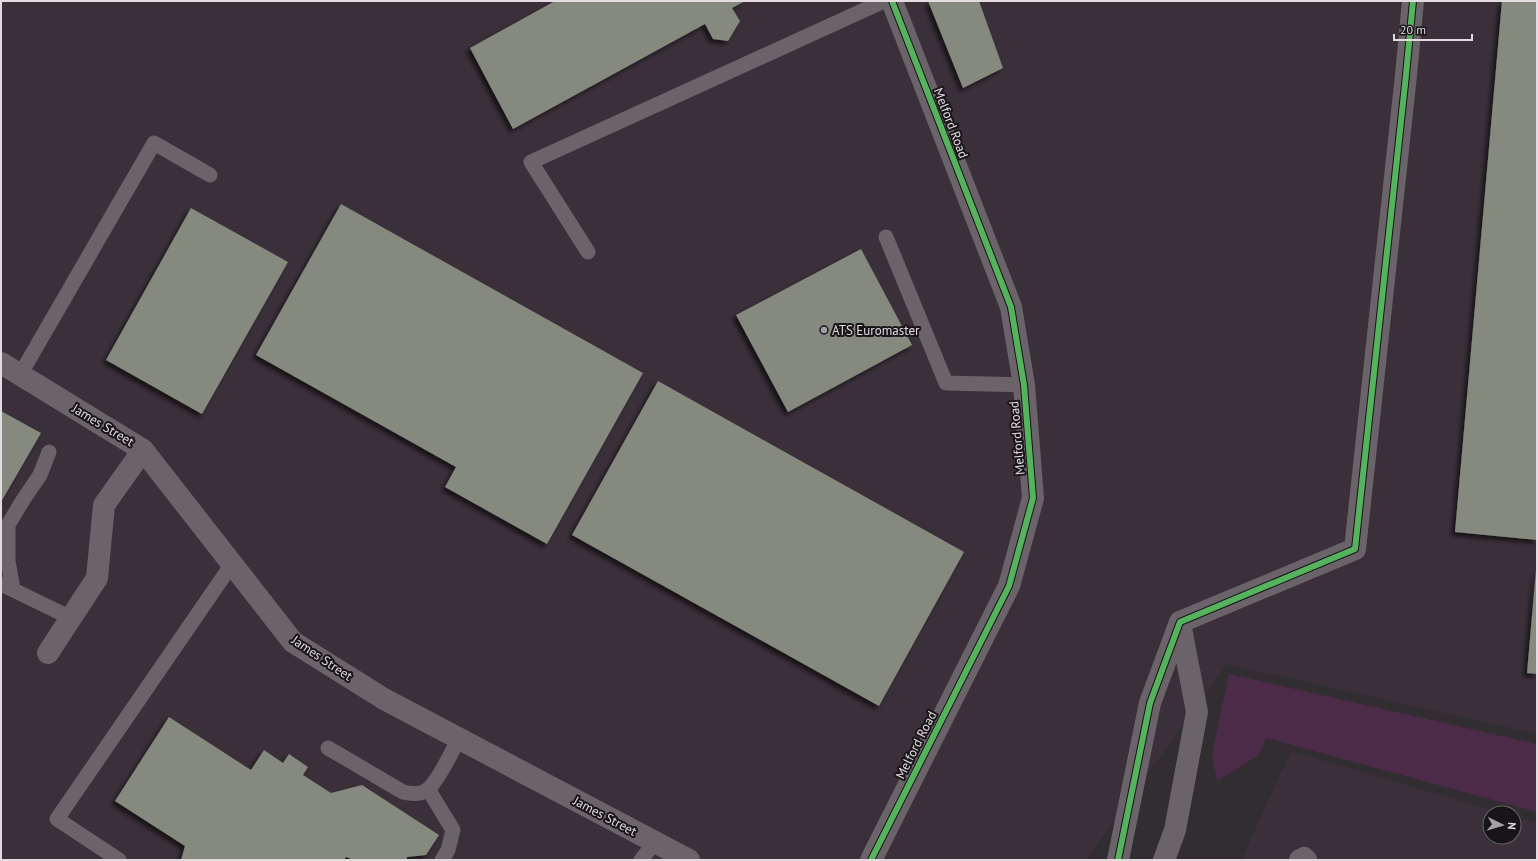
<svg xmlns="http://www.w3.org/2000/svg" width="1538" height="861" viewBox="0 0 1538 861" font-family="'PT Sans',sans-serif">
<defs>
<filter id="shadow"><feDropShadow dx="-3.5" dy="3.5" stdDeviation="2" flood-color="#0009"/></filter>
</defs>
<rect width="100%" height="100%" fill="#312d30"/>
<path fill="#3b2f39" d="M 1,1 L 1537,1 L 1537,734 L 1227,664 L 1086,860 L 1,860 Z
M 1291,751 L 1501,813 L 1490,813 L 1490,837 L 1514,837 L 1514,817 L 1537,823 L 1537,860 L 1241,860 Z"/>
<path fill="#4b2b47" d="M 1229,674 L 1537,744 L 1537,812 L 1266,738 L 1259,755 L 1217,781 L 1212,754 Z"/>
<path fill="#85897e" filter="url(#shadow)" d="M 555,1 L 745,1 L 732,8 L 740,21 L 728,41 L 713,39 L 705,24 L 513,129 L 470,48 Z
M 928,1 L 979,1 L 1003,68 L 963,88 Z
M 1502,1 L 1537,1 L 1537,540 L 1455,532 Z
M 341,204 L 643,373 L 547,544 L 445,487 L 456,467 L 256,355 Z
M 191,208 L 288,262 L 202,414 L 106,360 Z
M 861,249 L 912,345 L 788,412 L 736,315 Z
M 658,381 L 964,552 L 879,706 L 572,535 Z
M 1,411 L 41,433 L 1,502 Z
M 1536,570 L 1537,570 L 1537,674 L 1527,673 Z
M 169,717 L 251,770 L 264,750 L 283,763 L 289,754 L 308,767 L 303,775 L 331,793 L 362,785 L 439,835 L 426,855 L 407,857 L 407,860 L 354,860 L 346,857 L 344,860 L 181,860 L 185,846 L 115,801 Z"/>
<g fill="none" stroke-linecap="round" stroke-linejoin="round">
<path stroke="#6a6369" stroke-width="15" d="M 886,237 L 946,383 L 1024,385
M 588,252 L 531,162 L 884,1
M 20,375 L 154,143 L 210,175
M 1,584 L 71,618
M 13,589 L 8,561 L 8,525 L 23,500 L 40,475 L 49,452
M 328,748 L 403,792 C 411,794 420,795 427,790 C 437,783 453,750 459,738
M 428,789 L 453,830 L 448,850 L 442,860
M 119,860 L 57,819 L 232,564
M 641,860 L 655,842"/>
<path stroke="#6a6369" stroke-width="22" d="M 1,363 L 143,450 L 293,642 L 384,699 L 689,860
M 48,653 L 97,578 L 104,505 L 143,450
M 871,860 L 1009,586 L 1033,498 L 1024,385 L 1011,307 L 892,1
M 1118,860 L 1150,703 L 1180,622 L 1355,549 L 1406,75 L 1413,1
M 1164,860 L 1175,830 L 1197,712 L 1180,623
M 1300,860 L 1304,858 L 1306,860"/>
<g stroke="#181418" stroke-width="8">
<path id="cycleway" d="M 871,860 L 1009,586 L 1033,498 L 1024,385 L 1011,307 L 892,1
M 1118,860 L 1150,703 L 1180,622 L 1355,549 L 1406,75 L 1413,1"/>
</g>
<use href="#cycleway" stroke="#56b35d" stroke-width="6"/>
</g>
<circle fill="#a49fa3" stroke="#181418" stroke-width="1.5" cx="824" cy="330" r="4"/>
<g text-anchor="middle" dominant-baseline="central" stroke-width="4" stroke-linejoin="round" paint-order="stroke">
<g font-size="13" fill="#e2dce1" stroke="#181418">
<text transform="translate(951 123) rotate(69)">Melford Road</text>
<text transform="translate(103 425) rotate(31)">James Street</text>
<text transform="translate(1017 438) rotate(-95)">Melford Road</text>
<text transform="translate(322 658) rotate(34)">James Street</text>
<text transform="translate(916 745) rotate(-63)">Melford Road</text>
<text transform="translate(605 816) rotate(28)">James Street</text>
</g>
<g font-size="13" fill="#e2dce1" stroke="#181418" text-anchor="start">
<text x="832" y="330">ATS Euromaster</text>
</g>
</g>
<rect width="1538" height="861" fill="none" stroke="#e2dce1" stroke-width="4"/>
<g transform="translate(1502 825) rotate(95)"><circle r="19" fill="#181418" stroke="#696468"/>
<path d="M0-3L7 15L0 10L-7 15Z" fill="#a49fa3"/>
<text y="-6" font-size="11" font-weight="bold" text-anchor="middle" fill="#e2dce1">N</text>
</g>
<path d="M1394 34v6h78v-6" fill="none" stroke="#e2dce1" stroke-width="2"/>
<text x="1400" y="34" font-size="12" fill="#e2dce1" stroke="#181418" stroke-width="3" paint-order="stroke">20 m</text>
</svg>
